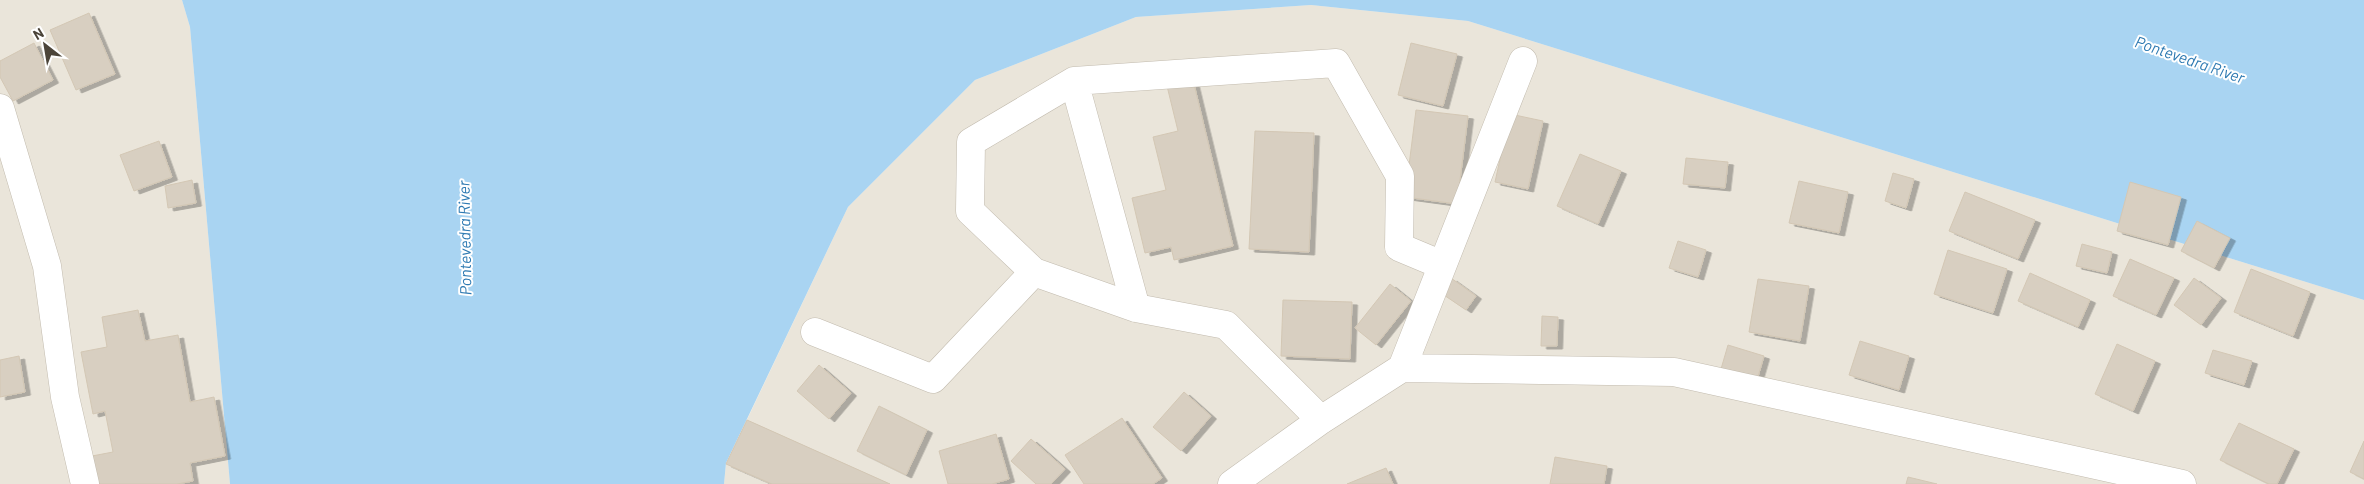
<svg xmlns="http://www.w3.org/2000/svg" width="2364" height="484" viewBox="0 0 2364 484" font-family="Barlow,sans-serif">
<defs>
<filter id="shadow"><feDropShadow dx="5.5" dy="3" stdDeviation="0" flood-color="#0004"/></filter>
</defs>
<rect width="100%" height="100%" fill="#f6f3ec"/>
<path fill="#eae5da" d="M 0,0 L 182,0 L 190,27 L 230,484 L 0,484 Z
M 1311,5 L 1468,21 L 2364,300 L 2364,484 L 724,484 L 726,464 L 848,207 L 975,80 L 1136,17 Z"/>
<path fill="#a9d4f2" d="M 182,0 L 2364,0 L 2364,300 L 1468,21 L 1311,5 L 1136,17 L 975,80 L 848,207 L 726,463 L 724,484 L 230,484 L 190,27 Z"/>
<path fill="#d8cfc1" stroke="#d3c7b4" filter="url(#shadow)" d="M 89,13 L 115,74 L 76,90 L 50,30 Z
M 34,43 L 53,80 L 13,101 L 0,77 L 0,61 Z
M 1411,43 L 1457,54 L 1443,106 L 1398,95 Z
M 1193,80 L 1233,246 L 1174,260 L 1171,247 L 1145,253 L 1132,198 L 1166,190 L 1153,137 L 1178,131 L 1167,86 Z
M 1416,110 L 1468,116 L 1457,204 L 1405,197 Z
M 1510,114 L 1543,121 L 1528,189 L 1495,182 Z
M 1255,131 L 1314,133 L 1309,252 L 1249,249 Z
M 159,141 L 172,177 L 134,191 L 120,155 Z
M 1580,154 L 1621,171 L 1598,224 L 1557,206 Z
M 1686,158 L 1728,162 L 1725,188 L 1683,184 Z
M 1893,173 L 1914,179 L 1906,208 L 1885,201 Z
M 192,180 L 196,203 L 168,208 L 165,186 Z
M 1799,181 L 1848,192 L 1839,233 L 1789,223 Z
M 2130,182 L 2181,197 L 2168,245 L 2117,231 Z
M 1965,192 L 2035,220 L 2018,259 L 1949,231 Z
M 2197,221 L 2230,238 L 2214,268 L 2181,251 Z
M 1678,241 L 1706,250 L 1698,277 L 1669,268 Z
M 2082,244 L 2112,252 L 2107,273 L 2076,266 Z
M 1948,250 L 2007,269 L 1993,313 L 1934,294 Z
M 2130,259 L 2174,278 L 2156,315 L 2113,296 Z
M 2251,269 L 2310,292 L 2293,336 L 2234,312 Z
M 2030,273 L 2090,300 L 2078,327 L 2018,301 Z
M 1451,278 L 1476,296 L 1466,310 L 1441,293 Z
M 2194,278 L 2221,298 L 2201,325 L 2174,305 Z
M 1758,279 L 1809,286 L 1800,341 L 1749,332 Z
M 1390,284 L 1411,301 L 1376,345 L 1355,328 Z
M 1283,300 L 1352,302 L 1350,359 L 1281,356 Z
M 138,310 L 145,341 L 178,335 L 190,402 L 214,397 L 225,456 L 190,463 L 193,481 L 177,484 L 98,484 L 92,456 L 113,452 L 105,411 L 93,414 L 81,352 L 107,347 L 102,317 Z
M 1542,316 L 1558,317 L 1557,346 L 1541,346 Z
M 1860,341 L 1909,356 L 1899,390 L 1849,375 Z
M 2117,344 L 2155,361 L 2133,411 L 2095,394 Z
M 1728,345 L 1764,356 L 1757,380 L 1721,369 Z
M 2213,350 L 2252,361 L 2244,385 L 2205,373 Z
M 19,356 L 25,392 L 0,397 L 0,360 Z
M 819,365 L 851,393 L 829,419 L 797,391 Z
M 1184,392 L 1211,416 L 1181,451 L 1153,427 Z
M 879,406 L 927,430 L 906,475 L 857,451 Z
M 1122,418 L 1162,478 L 1153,484 L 1084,484 L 1065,455 Z
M 747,420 L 890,484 L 772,484 L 726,464 Z
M 2239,423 L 2294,449 L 2277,484 L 2269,484 L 2220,460 Z
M 996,434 L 1009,479 L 992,484 L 948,484 L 939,451 Z
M 1031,439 L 1065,469 L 1051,484 L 1036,484 L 1011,461 Z
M 2364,441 L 2364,479 L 2350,472 Z
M 1555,457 L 1607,466 L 1604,484 L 1550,484 Z
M 1386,468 L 1393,484 L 1347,484 Z
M 1908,477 L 1937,484 L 1906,484 Z"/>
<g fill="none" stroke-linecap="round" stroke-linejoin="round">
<g stroke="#c2bbae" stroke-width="29">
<path id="minor" d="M 1074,81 L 1136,308
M 0,108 L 47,266 L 65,397 L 85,484
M 1034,272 L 970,211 L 971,142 L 1074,81 L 1336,63 L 1400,176 L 1399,247 L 1442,265
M 815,332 L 933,379 L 1034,272 L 1136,308 L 1226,325 L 1321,420
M 1402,368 L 1523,61
M 1232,484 L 1321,420 L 1402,368 L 1674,372 L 2182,484"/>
</g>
<use href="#minor" stroke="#fff" stroke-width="28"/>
</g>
<g text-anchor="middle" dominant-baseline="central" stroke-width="4" stroke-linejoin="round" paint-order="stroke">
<g font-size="16" font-style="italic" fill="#2e7ab2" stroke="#fff">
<text transform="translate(2190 59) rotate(19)">Pontevedra River</text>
<text transform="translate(464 238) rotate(-91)">Pontevedra River</text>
</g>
</g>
<g transform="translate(45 45) rotate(329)" stroke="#ffffff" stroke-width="4" paint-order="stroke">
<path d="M0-4L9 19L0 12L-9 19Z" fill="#4b4439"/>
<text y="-8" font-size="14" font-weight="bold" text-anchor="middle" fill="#4b4439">N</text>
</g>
</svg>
